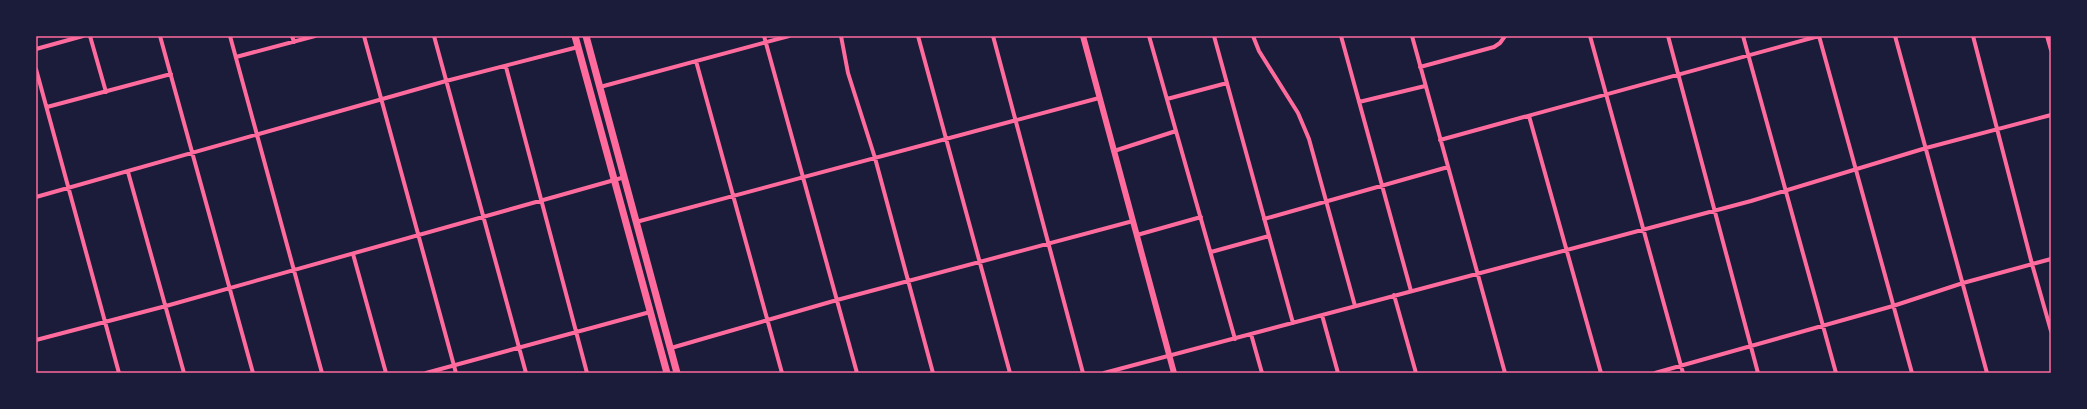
<svg xmlns="http://www.w3.org/2000/svg" width="2087" height="409" viewBox="0 0 2087 409" font-family="'PT Sans',sans-serif">
<rect width="100%" height="100%" fill="#1b1b3a"/>
<g fill="none" stroke-linecap="round" stroke-linejoin="round">
<path stroke="#ff6b9d" stroke-width="4" d="M 90,36 L 106,92
M 160,36 L 253,373
M 230,36 L 322,373
M 292,36 L 294,42
M 364,36 L 456,373
M 434,36 L 526,373
M 764,36 L 857,373
M 841,36 L 848,73 L 875,158 L 933,373
M 918,36 L 1010,373
M 993,36 L 1083,373
M 1149,36 L 1235,339
M 1214,36 L 1293,323
M 1253,36 L 1259,51 L 1298,113 L 1309,139 L 1355,306
M 1341,36 L 1411,291
M 1412,36 L 1505,373
M 1590,36 L 1683,373
M 1668,36 L 1758,373
M 1743,36 L 1836,373
M 1819,36 L 1912,373
M 1895,36 L 1987,373
M 1973,36 L 2032,264 L 2051,331
M 2047,36 L 2051,50
M 36,49 L 83,36
M 236,57 L 315,36
M 696,61 L 782,373
M 506,67 L 587,373
M 1420,67 L 1494,47 L 1500,43 L 1505,36
M 36,69 L 119,373
M 600,87 L 789,36
M 1167,99 L 1227,83
M 1359,102 L 1425,86
M 47,107 L 171,74
M 1529,116 L 1601,373
M 1440,140 L 1819,36
M 1114,151 L 1176,131
M 128,172 L 184,373
M 36,197 L 446,81 L 578,47
M 1264,219 L 1448,167
M 636,222 L 1099,98
M 1137,235 L 1201,217
M 1211,252 L 1269,236
M 353,254 L 386,373
M 1394,295 L 1416,373
M 1322,315 L 1338,373
M 1251,334 L 1262,373
M 36,340 L 166,306 L 625,177
M 671,348 L 837,300 L 1133,221
M 426,373 L 650,312
M 1104,373 L 1751,201 L 1926,148 L 2051,115
M 1655,373 L 1893,306 L 1963,283 L 2051,259"/>
<path stroke="#ff6b9d" stroke-width="6" d="M 1083,36 L 1174,373"/>
<path stroke="#ff6b9d" stroke-width="7" d="M 575,36 L 667,373
M 586,36 L 677,373"/>
</g>
<rect width="2087" height="409" fill="none" stroke="#1b1b3a" stroke-width="74"/>
<rect x="37" y="37" width="2013" height="335" fill="none" stroke="#ff6b9d" stroke-width="1.5"/>
</svg>
